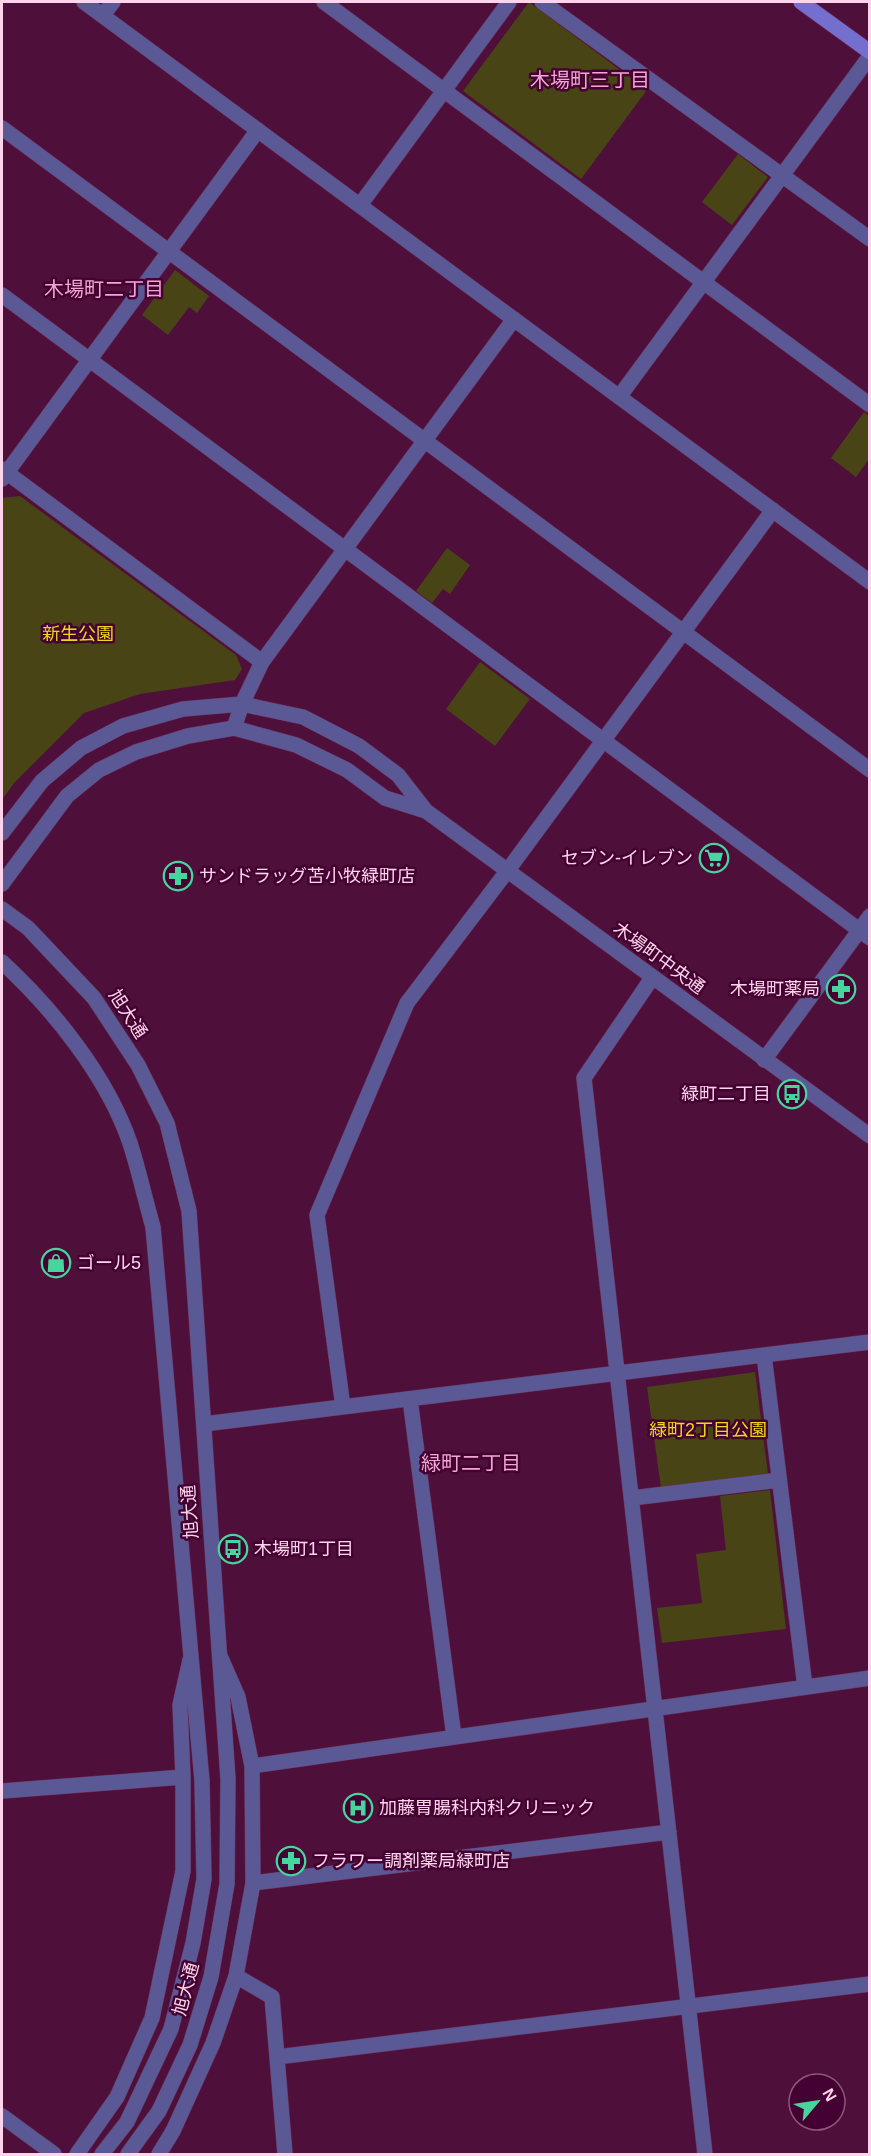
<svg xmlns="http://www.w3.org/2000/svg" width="871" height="2156" viewBox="0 0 871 2156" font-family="Helvetica,'Noto Sans JP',sans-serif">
<rect width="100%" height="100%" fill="#4f0f3b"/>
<path fill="#494415" d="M 529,2 L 647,90 L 581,179 L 463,91 Z
M 738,154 L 768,177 L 732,225 L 702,202 Z
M 175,270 L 209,296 L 197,313 L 189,307 L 168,335 L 142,315 Z
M 864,412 L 869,416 L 869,459 L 856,477 L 831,458 Z
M 20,496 L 236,655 L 242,669 L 235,680 L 140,694 L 84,713 L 14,783 L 2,800 L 2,498 Z
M 447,548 L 470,565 L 450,594 L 443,589 L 432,603 L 416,591 Z
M 480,662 L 530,699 L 495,746 L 446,709 Z
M 755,1372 L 768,1474 L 661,1488 L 647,1387 Z
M 770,1490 L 786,1629 L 662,1643 L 657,1608 L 702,1603 L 696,1554 L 726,1550 L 720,1496 Z"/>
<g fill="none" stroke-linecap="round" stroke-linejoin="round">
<g stroke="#6b2f57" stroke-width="16">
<path id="minor" d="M 84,2 L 870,582
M 324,2 L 870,405
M 542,2 L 870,239
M 103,15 L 113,2
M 2,128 L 870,770
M 360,205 L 509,2
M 2,295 L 870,938
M 619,397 L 870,56
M 2,469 L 262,662
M 2,479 L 258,130
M 234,728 L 242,704 L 262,662 L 514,319
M 652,978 L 584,1078 L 705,2154
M 764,1060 L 870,916
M 764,1355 L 805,1687
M 410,1399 L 454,1737
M 343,1407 L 317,1215 L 407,1003 L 508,870 L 773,510
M 204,1424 L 870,1342
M 632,1498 L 779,1480
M 252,1766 L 870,1678
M 2,1791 L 183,1777
M 253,1883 L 669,1832
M 236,1976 L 272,1997 L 285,2154
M 277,2057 L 870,1984
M 2,2116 L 54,2154
M 77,2154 L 117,2097 L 152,2018 L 183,1871 L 183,1777 L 180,1705 L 190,1660
M 159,2154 L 173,2131 L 213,2043 L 236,1976 L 253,1883 L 252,1766 L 238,1697 L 220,1656"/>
</g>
<g stroke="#6b2f57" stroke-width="16">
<path id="tertiary" d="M 2,833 L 42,781 L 81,748 L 123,726 L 183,709 L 242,704 L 303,717 L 359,746 L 398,775 L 426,811 L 870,1136
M 2,884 L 67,796 L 99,770 L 136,752 L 188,736 L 234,728 L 296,745 L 347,770 L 385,798 L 426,811
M 2,909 L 28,928 L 94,998 L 138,1065 L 167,1123 L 189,1211 L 228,1779 L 227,1884 L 211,1977 L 190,2045 L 159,2111 L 128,2154
M 2,962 C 53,1009 107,1076 130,1143 C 139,1171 145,1199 153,1227 L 202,1781 L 204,1879 L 193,1943 L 171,2029 L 127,2122 L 102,2154"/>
</g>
<g stroke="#6b2f57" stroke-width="16">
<path id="secondary" d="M 801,2 L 870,52"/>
</g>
<use href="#minor" stroke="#5a5995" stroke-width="15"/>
<use href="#tertiary" stroke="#5a5995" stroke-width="15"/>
<use href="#secondary" stroke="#746fcf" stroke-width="15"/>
</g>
<defs>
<g id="supermarket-ring" transform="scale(1.5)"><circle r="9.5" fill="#430231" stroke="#48d49d" stroke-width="1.5"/><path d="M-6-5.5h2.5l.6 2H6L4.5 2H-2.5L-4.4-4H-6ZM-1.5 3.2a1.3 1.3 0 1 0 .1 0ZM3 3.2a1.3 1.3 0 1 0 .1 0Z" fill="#48d49d"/></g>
<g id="pharmacy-ring" transform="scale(1.5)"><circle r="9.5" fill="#430231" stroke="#48d49d" stroke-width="1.5"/><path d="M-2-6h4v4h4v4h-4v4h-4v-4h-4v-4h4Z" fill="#48d49d"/></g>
<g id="bus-ring" transform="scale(1.5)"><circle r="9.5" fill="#430231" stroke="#48d49d" stroke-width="1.5"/><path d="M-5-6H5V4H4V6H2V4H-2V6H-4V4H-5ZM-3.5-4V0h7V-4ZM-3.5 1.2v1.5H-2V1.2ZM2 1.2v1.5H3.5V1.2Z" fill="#48d49d"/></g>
<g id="shop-ring" transform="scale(1.5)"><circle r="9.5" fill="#430231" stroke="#48d49d" stroke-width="1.5"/><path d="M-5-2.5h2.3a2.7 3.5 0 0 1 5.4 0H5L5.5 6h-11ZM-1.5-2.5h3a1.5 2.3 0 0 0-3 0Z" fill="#48d49d"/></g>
<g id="hospital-ring" transform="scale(1.5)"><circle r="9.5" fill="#430231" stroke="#48d49d" stroke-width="1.5"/><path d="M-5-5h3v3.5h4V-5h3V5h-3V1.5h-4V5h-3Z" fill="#48d49d"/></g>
</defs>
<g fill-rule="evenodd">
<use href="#supermarket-ring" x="714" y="858"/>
<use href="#pharmacy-ring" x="178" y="876"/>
<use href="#pharmacy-ring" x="841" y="989"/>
<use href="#bus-ring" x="792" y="1094"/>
<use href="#shop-ring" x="56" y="1263"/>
<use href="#bus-ring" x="233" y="1549"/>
<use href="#hospital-ring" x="358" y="1808"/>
<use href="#pharmacy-ring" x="291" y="1861"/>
</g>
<g text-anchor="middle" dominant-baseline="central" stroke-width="5" stroke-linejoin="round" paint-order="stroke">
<g font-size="18" fill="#ecda1a" stroke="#430231">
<text x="78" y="634">新生公園</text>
<text x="708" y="1430">緑町2丁目公園</text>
</g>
<g font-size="18" fill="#fdd4eb" stroke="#430231" text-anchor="start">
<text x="693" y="858" text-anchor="end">セブン-イレブン</text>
<text x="199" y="876">サンドラッグ苫小牧緑町店</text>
<text x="820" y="989" text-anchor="end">木場町薬局</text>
<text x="771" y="1094" text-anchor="end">緑町二丁目</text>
<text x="77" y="1263">ゴール5</text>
<text x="254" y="1549">木場町1丁目</text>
<text x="379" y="1808">加藤胃腸科内科クリニック</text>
<text x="312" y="1861">フラワー調剤薬局緑町店</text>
</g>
<g font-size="18" fill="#fdd4eb" stroke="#430231">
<text transform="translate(659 958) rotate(36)">木場町中央通</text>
<text transform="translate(128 1014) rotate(57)">旭大通</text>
<text transform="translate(190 1512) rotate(-94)">旭大通</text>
<text transform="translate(186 1989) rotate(-75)">旭大通</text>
</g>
<g font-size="20" fill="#f3a6d4" stroke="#430231">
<text x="590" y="80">木場町三丁目</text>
<text x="104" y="289">木場町二丁目</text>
<text x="471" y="1463">緑町二丁目</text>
</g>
</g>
<rect width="871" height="2156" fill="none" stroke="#fdd4eb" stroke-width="6"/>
<g transform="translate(817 2102) rotate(61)"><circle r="28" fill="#430231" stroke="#8d567b" stroke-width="1.5"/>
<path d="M0-4.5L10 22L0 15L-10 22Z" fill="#48d49d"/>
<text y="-9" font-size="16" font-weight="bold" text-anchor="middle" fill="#fdd4eb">N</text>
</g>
</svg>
